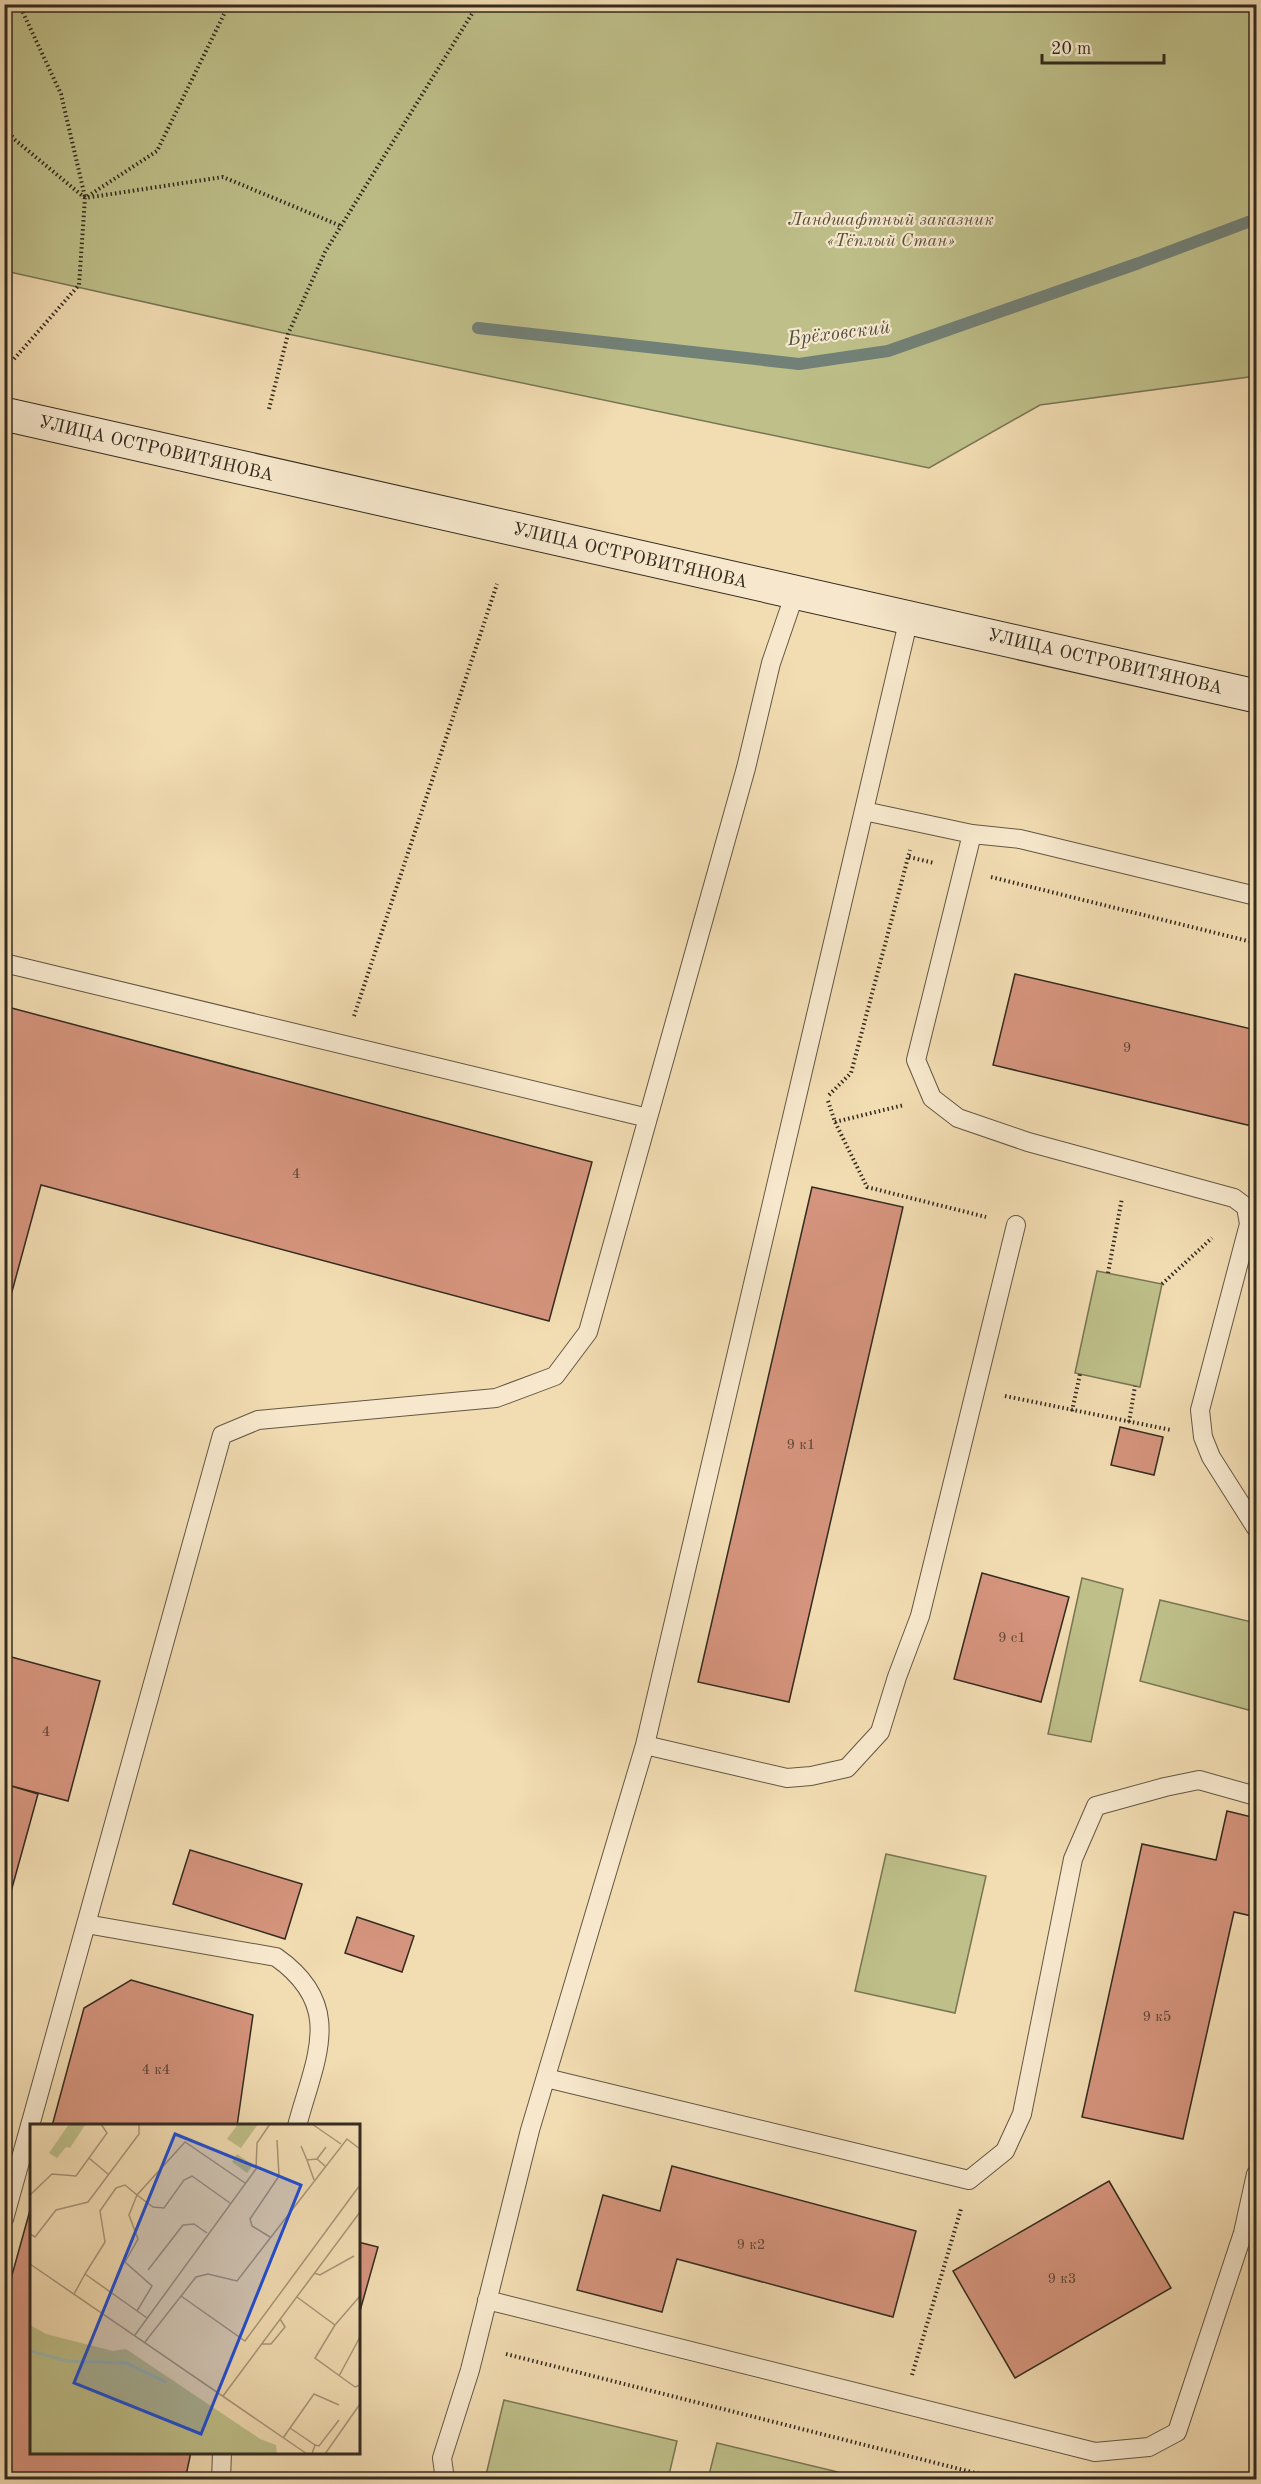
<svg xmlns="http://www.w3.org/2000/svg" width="1261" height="2484" viewBox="0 0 1261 2484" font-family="'Old Standard TT',serif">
<rect width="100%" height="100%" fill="#f2dcb2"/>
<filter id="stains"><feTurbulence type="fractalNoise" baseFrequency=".00333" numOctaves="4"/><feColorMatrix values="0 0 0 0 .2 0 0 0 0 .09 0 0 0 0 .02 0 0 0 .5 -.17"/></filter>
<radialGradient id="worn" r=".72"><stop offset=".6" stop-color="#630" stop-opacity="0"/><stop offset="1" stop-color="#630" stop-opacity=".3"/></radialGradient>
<path fill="#bebf89" stroke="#787554" stroke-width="1.5" d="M 4,5 L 1256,5 L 1256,376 L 1040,405 L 929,468 L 288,334 L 5,271 Z
M 1097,1271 L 1162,1284 L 1140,1387 L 1075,1373 Z
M 1082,1578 L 1123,1589 L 1091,1742 L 1048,1734 Z
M 1160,1600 L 1256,1623 L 1256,1712 L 1140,1681 Z
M 886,1854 L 986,1876 L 955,2013 L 855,1991 Z
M 504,2400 L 677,2441 L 668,2479 L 485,2479 Z
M 717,2443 L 838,2472 L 836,2479 L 708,2479 Z"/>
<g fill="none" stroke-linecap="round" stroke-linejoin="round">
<path stroke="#728178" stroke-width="12" d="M 478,328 L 799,364 L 888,351 L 1139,263 L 1256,219"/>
</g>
<path fill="#d5947d" stroke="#332b20" stroke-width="1.5" d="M 1015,974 L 1256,1030 L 1256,1127 L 993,1065 Z
M 4,1006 L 592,1162 L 549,1321 L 41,1185 L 4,1321 Z
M 812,1187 L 903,1207 L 789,1702 L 698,1682 Z
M 1120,1427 L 1163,1437 L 1154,1475 L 1111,1465 Z
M 982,1573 L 1069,1597 L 1041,1702 L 954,1679 Z
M 4,1655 L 100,1681 L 68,1801 L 4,1784 Z
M 8,1785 L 38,1794 L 4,1917 L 4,1798 Z
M 1227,1811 L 1256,1818 L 1256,1917 L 1234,1912 L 1183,2139 L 1082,2117 L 1142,1844 L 1216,1860 Z
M 190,1850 L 302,1884 L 285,1939 L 173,1904 Z
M 357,1917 L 414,1936 L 402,1972 L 345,1953 Z
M 131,1980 L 253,2015 L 237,2126 L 52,2126 L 84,2008 Z
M 672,2166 L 916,2231 L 893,2317 L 677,2259 L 662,2312 L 577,2290 L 603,2195 L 660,2211 Z
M 1109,2181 L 1171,2288 L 1015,2378 L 953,2271 Z
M 32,2203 L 32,2452 L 191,2452 L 185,2480 L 4,2480 L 4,2304 Z
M 358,2242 L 378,2247 L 358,2318 Z"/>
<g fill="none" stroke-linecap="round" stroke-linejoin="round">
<g stroke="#635744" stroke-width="20">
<path id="lane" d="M 864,811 L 972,834 L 1020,839 L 1256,896
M 972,834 L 916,1060 L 932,1098 L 958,1118 L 1028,1142 L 1234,1198 L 1246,1207 L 1249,1224 L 1200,1410 L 1203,1437 L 1211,1457 L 1256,1528
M 4,963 L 648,1118
M 645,1745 L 787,1778 L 811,1776 L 847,1768 L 880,1732 L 897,1677 L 920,1616 L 1016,1225
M 86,1924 L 276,1957 C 346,2006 315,2058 297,2126
M 546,2078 L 969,2180 L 1005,2151 L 1022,2114 L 1073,1859 L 1096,1806 L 1165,1787 L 1199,1780 L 1256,1796
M 4,2219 L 222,1435 L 258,1420 L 496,1398 L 555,1376 L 588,1332 L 746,768 L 771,663 L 795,593
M 487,2300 L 1095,2452 L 1149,2447 L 1177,2432 L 1243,2233 L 1256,2174
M 221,2480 L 222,2452
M 445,2480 L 442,2458 L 470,2370 L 530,2130 L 645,1745 L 909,618"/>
</g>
<g stroke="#332b20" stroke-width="35">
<path id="secondary" d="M 4,414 L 1256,696"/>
</g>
<path stroke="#332b20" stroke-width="4" stroke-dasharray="1.5 3" stroke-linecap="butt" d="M 19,4 L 61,94 L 85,197
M 4,125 L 14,139 L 85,198 L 157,151 L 229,4
M 14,359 L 79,285 L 85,198 L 223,177 L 341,226
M 269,409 L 288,334 L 325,252 L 478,4
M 909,857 L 934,863
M 991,877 L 1256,943
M 354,1016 L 497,584
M 829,1095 L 851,1073 L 910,850
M 828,1101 L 835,1122 L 867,1187 L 986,1217
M 835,1122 L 904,1105
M 1108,1273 L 1122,1198
M 1162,1284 L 1212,1238
M 1005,1396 L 1171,1430
M 1072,1411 L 1080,1374
M 1129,1422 L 1135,1386
M 506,2354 L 1003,2480
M 912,2375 L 961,2209"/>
<use href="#lane" stroke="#f7e8cd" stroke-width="18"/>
<use href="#secondary" stroke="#f7e8cd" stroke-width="33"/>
</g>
<g text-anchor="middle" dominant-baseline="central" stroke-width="4.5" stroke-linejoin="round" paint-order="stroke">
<g font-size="15" fill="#5c4537">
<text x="1127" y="1048">9</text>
<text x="296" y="1174">4</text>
<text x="801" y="1445">9 к1</text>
<text x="1012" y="1638">9 с1</text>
<text x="46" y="1732">4</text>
<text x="1157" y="2017">9 к5</text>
<text x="156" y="2070">4 к4</text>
<text x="751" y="2245">9 к2</text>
<text x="1062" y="2279">9 к3</text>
</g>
<g font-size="18" font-style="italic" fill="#56503a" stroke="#f7e8cd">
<text x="891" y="220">Ландшафтный заказник<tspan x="891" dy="21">«Тёплый Стан»</tspan></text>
</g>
<g font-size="18" fill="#332b20" stroke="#f7e8cd">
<text transform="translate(156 449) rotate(13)">УЛИЦА ОСТРОВИТЯНОВА</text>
<text transform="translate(630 556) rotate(13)">УЛИЦА ОСТРОВИТЯНОВА</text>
<text transform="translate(1105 662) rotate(13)">УЛИЦА ОСТРОВИТЯНОВА</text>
</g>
<g font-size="20" font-style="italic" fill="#4d4f44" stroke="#f7e8cd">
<text transform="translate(839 334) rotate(-7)">Брёховский</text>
</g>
</g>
<g transform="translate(30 2124)">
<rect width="330" height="330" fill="#f2dcb2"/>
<path d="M 39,0 L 55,1 L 40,24 L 36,23 L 27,34 L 19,29 ZM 208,0 L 228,0 L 211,24 L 197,15 ZM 207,30 L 223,41 L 217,49 L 202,38 ZM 0,201 L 16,210 L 83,227 L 96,225 L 230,315 L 246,321 L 247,330 L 0,330 Z" fill="#bebf89"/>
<path fill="none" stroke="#9cbab2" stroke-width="3" d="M 0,227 L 37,237 L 96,239 L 136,258"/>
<path fill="none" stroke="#a69578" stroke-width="1.5" d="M 282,0 L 311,20M 271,22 L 277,36 L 287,35M 59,34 L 79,51M 277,36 L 284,56M 295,42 L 287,35 L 296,23M 0,71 L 22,50 L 46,52 L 77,9 L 71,0M 200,79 L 162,52 L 154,56 L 134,84 L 123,83 L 107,71 L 155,18 L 215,59M 0,110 L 5,113 L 26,86 L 58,78 L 109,10 L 109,0M 240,113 L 222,102 L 220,95 L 249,52 L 247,16M 0,140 L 277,330M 118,146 L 153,101 L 164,100 L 177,109M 284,149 L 290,151 L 324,132M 55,150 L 75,118 L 70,87 L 86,64 L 95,61 L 107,71 L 99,91 L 108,115 L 95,138 L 122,162 L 107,187M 44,170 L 55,150 L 117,194M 151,172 L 215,217 L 330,61M 267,173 L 305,201 L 330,172M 305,201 L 285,234 L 325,263 L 330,261M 105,211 L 226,45 L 227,19 L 240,0M 115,218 L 166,153 L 178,150 L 207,157 L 317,15 L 330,25M 232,220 L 241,220 L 255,203 L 250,195M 309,252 L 330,213M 193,272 L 330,88M 260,304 L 285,321 L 282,330M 253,314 L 284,270 L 309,281M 285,321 L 289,322 L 309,296M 295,330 L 330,280"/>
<path fill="#1d4ed8" fill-opacity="0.15" stroke="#1d4ed8" stroke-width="3" d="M 145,10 L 271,61 L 171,310 L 44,259 Z"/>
<rect width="330" height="330" fill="none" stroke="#332b20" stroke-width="3"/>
</g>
<rect width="1261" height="2484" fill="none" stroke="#f2dcb2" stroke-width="24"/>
<rect x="6" y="6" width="1249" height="2472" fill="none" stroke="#332b20" stroke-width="3"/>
<rect x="12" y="12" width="1237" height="2460" fill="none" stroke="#332b20" stroke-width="1.5"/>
<path d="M1042 54v9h122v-9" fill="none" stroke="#332b20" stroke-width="3"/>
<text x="1051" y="54" font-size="18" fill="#332b20" stroke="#f7e8cd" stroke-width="4.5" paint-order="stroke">20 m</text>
<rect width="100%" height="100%" filter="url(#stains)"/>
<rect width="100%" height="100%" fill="url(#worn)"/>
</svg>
